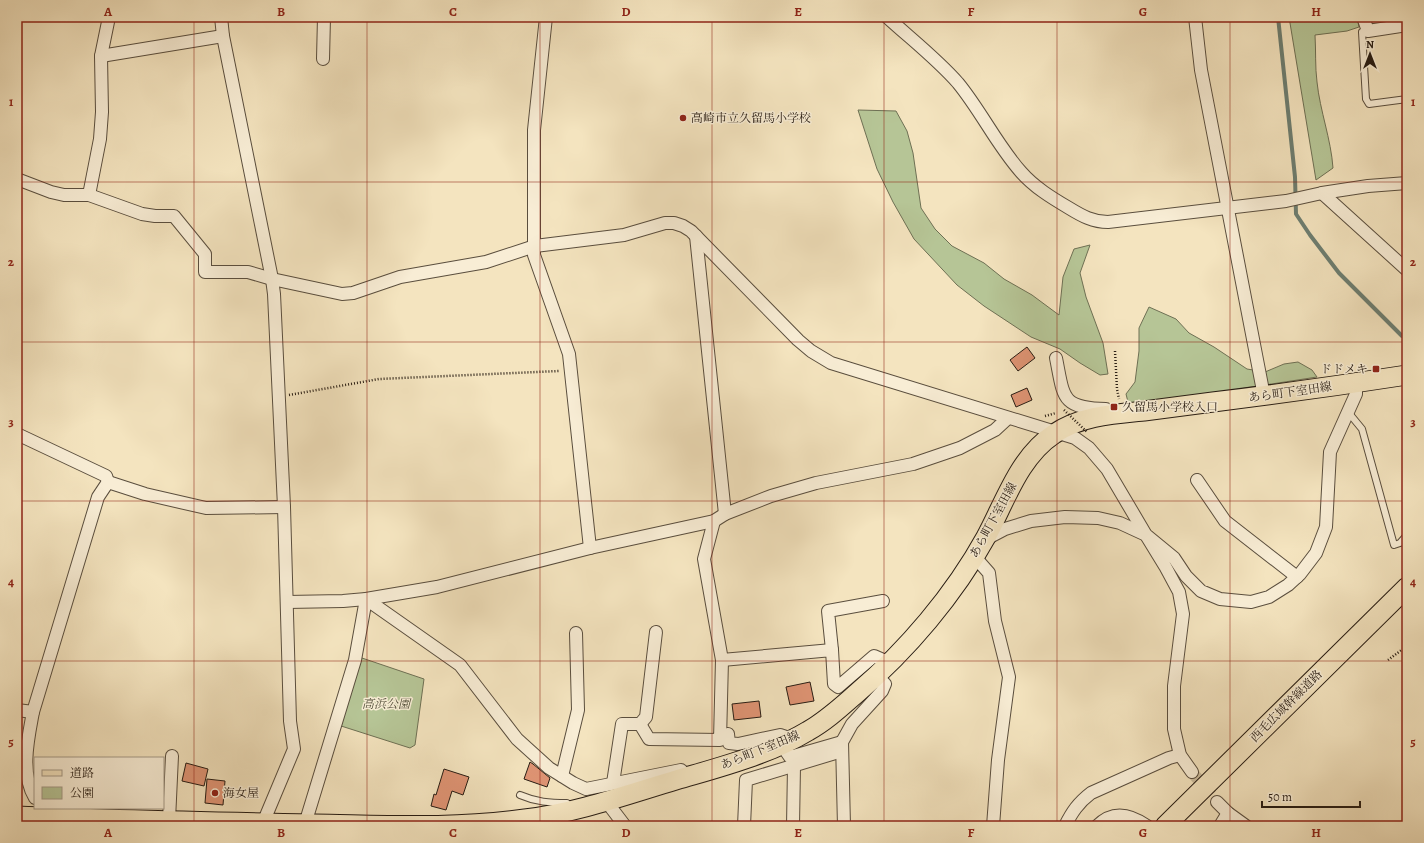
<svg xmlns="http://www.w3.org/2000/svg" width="1424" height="843" font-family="Alegreya,'Noto Serif JP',serif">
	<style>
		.green { fill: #b6c596; stroke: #6e7054 }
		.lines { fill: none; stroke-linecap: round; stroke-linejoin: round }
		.stream { stroke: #6d7e71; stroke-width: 4 }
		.building { fill: #df9474; stroke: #271c13 }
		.minor-tunnel { stroke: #cbbc9d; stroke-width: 12; stroke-dasharray: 12 6; stroke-linecap: butt }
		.service-casing { stroke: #5a4e3e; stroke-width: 8 }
		.minor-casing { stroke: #5a4e3e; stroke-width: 14 }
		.primary-casing { stroke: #271c13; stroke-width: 21 }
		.path { stroke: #271c13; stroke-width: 2.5; stroke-dasharray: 1 2; stroke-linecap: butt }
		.service { stroke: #f8edd5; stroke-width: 6 }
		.minor { stroke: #f8edd5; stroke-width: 12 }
		.primary { stroke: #f4e4bf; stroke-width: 19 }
		.path-bridge { stroke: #271c13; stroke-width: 2.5; stroke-dasharray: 1 2; stroke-linecap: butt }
		.grid { fill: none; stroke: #8f2418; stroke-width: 1; stroke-opacity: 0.55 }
		.poi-dot { fill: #8f2418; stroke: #f8edd5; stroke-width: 1.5 }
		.labels { text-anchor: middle; stroke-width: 3; stroke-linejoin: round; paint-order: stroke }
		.poi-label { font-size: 12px; fill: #271c13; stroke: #f8edd5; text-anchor: start }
		.street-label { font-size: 12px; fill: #271c13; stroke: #f8edd5 }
		.park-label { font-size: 12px; font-style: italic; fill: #524f3a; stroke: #f8edd5 }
		.neatline { fill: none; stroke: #8f2418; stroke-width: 1.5 }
		.grid-label { font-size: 13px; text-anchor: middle; font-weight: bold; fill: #8f2418 }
	</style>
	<rect width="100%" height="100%" fill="#f4e4bf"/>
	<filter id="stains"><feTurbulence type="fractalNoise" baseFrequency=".005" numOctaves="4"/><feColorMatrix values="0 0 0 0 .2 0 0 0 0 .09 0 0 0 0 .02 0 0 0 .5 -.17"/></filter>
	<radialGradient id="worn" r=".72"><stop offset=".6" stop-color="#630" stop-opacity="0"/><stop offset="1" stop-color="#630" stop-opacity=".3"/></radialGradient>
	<g class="green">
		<path d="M1289 17H1357L1359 27 1347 31 1315 35C1316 51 1315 67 1317 82 1320 111 1331 139 1333 168L1316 180Z"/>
		<path d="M858 110 896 111 907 131 913 153 921 208 935 229 952 246 984 263 1004 279 1032 295 1059 315 1063 277 1074 249 1090 245 1080 273 1086 297 1103 343 1108 374 1100 375 1080 363 1060 349 1031 337 984 306 957 285 914 239 893 202 877 169Z"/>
		<path d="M1149 307 1176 319 1189 333 1214 347 1247 369 1265 372 1284 364 1298 362 1312 370 1317 377 1129 406 1126 394 1135 382 1139 351V328Z"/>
		<path d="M359 657 424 679 415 745 410 748 338 725Z"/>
	</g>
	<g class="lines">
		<path class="stream" d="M1278 17 1295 177 1296 214 1310 235 1339 273 1402 336 1407 337"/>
	</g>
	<g class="building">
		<path d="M1027 347 1035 358 1018 371 1010 360Z"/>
		<path d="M1027 388 1032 400 1016 407 1011 395Z"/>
		<path d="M810 682 814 701 790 705 786 687Z"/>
		<path d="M759 701 761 717 734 720 732 704Z"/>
		<path d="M530 762 533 764 550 778 547 787 524 779Z"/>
		<path d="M186 763 208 769 204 786 182 781Z"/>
		<path d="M444 769 469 777 463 795 452 791 446 810 431 806 434 794 436 795Z"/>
		<path d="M207 779 225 781 223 805 205 803Z"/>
	</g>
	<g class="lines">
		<path class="minor-tunnel" d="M1192 772 1217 802"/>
		<defs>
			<g id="service">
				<path d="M1368 31 1362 32 1366 99 1369 104 1407 99"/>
				<path d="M1348 412 1362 429 1394 545 1400 543 1407 535"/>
				<path d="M520 795C536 802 550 803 567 803L569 806"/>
			</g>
			<g id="minor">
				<path d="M221 17 223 36 272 279 274 294 284 507 290 721 294 749 263 823"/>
				<path d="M546 17 534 130V255L569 354 590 548"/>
				<path d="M887 17C911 39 937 59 958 83 981 111 997 145 1021 172 1034 187 1052 198 1069 208 1082 216 1093 222 1108 222L1286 201 1322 193 1368 186 1407 183"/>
				<path d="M1195 17 1201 70 1264 396"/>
				<path d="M1363 17 1368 31 1407 25"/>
				<path d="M101 56 223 36"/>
				<path d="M323 59 324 17"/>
				<path d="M17 179 51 192 64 195H89L142 214 155 216H174L205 254V272H248L272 279 342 294 353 293 400 277 486 262 535 246 624 235 665 223H674L683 226 691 231 798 340 811 351 831 363 1075 438 1089 448 1107 469 1146 535 1174 558 1186 576 1201 591 1220 599 1251 602 1269 597 1288 585 1300 574 1316 553 1326 527 1330 452 1356 394V383"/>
				<path d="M1322 193 1407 270"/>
				<path d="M89 195 100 139 102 112 101 56 109 17"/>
				<path d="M696 236 725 514"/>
				<path d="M1056 358C1064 398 1061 408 1106 409L1108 411"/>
				<path d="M17 434 106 476 108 482"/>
				<path d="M1197 480 1225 521 1297 577"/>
				<path d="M986 539 1005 529 1031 521 1065 517 1098 518 1120 523 1146 535 1165 566 1179 592 1183 614 1174 686V729L1180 755 1192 772"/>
				<path d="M974 556 989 573 995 621 1009 677 998 760 993 826"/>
				<path d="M287 602 343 601 366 599 437 587 590 548 714 521 725 514 771 496 816 483 913 464 960 448 995 430 1008 418"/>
				<path d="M832 650 828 611 883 601"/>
				<path d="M722 660 832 650 834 684 838 687 874 656 890 663"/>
				<path d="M17 710 33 712"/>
				<path d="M640 724 646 717 656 632"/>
				<path d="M728 734 729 743 738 744 780 735 792 739"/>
				<path d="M781 744 790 757 842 742"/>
				<path d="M562 776 578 710 576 633"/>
				<path d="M613 783 622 724H640L649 739 720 740 722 660 704 559 714 521"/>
				<path d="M35 798C20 773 28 739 33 712L98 497 108 482 145 494 206 508 284 507"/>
				<path d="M606 801 625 826"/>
				<path d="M1217 802 1228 813 1246 826"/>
				<path d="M169 820 172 756"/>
				<path d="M305 824 355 660 366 599 460 665 517 739 549 768 573 783 586 789 681 770 684 773"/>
				<path d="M744 826 746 780 842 751"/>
				<path d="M793 826 794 766"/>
				<path d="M844 826 842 742 852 724 882 691 885 684 877 676"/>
				<path d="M1065 826C1072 812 1078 803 1091 793L1169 758 1180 755"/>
				<path d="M1097 826C1113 810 1130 814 1147 826"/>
				<path d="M1220 826 1228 813"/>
			</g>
			<g id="primary">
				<path d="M17 816C116 820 215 822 314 824 384 825 455 829 525 819 576 813 626 795 676 780 720 767 768 755 808 731 826 721 841 707 857 693 907 650 954 595 986 537 1005 502 1019 457 1054 434 1080 416 1113 414 1144 411 1167 408 1190 405 1213 402 1278 394 1343 385 1407 375"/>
				<path d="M1165 826 1407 587"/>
			</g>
		</defs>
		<use href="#service" class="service-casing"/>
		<use href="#minor" class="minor-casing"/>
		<use href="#primary" class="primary-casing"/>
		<g class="path">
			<path d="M1115 351 1117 389 1119 399"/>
			<path d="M289 395 379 379 559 371"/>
			<path d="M1045 416 1056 413"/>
			<path d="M1388 660 1407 646"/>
		</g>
		<use href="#service" class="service"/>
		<use href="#minor" class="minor"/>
		<use href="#primary" class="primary"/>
		<path class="path-bridge" d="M1064 410 1087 432"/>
	</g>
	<path class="grid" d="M194 17V826M367 17V826M540 17V826M712 17V826M884 17V826M1057 17V826M1230 17V826M17 182H1407M17 342H1407M17 501H1407M17 661H1407"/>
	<g class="poi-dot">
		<circle cx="683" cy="118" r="4"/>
		<rect x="1372" y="365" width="8" height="8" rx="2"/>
		<rect x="1110" y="403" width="8" height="8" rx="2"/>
		<circle cx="215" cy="793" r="4"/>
	</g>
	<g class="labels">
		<g class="poi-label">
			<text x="691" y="122">高崎市立久留馬小学校</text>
			<text x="1368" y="373" text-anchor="end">ドドメキ</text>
			<text x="1122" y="411">久留馬小学校入口</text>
			<text x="223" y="797">海女屋</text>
		</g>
		<g class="street-label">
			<text transform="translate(1290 392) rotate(-8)" y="4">あら町下室田線</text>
			<text transform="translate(993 520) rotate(-61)" y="4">あら町下室田線</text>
			<text transform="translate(1286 706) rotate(-45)" y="4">西毛広域幹線道路</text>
			<text transform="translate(760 750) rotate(-22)" y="4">あら町下室田線</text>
		</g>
		<g class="park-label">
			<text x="386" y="708">高浜公園</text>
		</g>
	</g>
	<rect width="1424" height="843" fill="none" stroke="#f4e4bf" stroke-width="44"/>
	<rect x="34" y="757" width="130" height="52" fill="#f8edd5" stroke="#a49987"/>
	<rect x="42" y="770" width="20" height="6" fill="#f4e4bf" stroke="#a49987"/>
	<text x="70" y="777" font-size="12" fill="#271c13">道路</text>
	<rect x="42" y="787" width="20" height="12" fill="#b6c596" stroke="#a49987"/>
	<text x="70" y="797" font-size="12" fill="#271c13">公園</text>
	<g transform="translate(1370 54)" stroke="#f8edd5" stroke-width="3" paint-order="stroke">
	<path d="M0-3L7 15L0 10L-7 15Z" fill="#271c13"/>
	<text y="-6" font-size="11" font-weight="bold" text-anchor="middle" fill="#271c13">N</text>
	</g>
	<path d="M1262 801v6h98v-6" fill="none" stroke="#271c13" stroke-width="2"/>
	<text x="1268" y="801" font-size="12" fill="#271c13" stroke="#f8edd5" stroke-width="3" paint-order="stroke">50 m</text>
	<rect x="22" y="22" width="1380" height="799" class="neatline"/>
	<g class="grid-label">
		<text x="108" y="16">A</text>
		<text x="281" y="16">B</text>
		<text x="453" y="16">C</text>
		<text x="626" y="16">D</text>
		<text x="798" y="16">E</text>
		<text x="971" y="16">F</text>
		<text x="1143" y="16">G</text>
		<text x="1316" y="16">H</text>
		<text x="11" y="106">1</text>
		<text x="1413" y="106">1</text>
		<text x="11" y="266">2</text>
		<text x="1413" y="266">2</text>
		<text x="11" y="426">3</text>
		<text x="1413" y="426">3</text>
		<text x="11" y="586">4</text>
		<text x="1413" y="586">4</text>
		<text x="11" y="746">5</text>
		<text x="1413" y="746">5</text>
		<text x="108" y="837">A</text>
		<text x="281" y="837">B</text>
		<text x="453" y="837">C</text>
		<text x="626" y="837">D</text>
		<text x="798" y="837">E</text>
		<text x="971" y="837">F</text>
		<text x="1143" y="837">G</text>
		<text x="1316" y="837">H</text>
	</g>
	<rect width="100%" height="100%" filter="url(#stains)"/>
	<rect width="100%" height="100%" fill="url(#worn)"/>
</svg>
